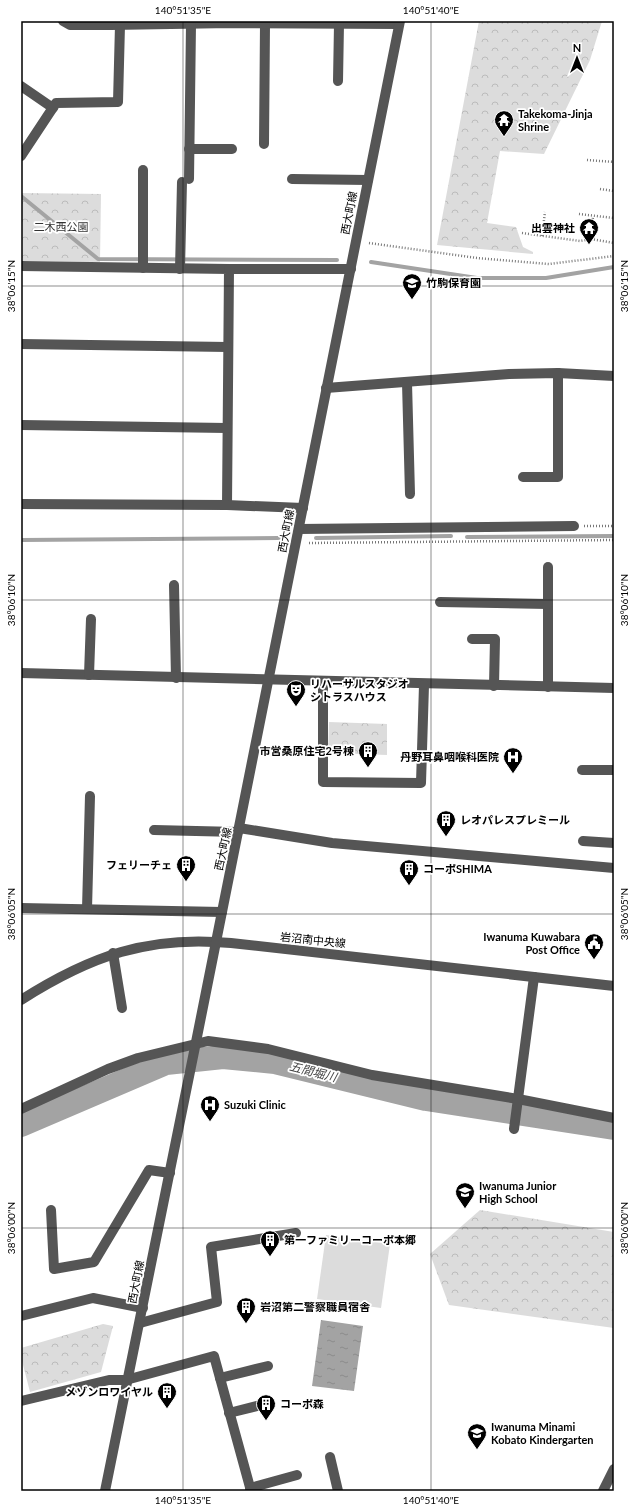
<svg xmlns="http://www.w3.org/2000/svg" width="635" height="1512" font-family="Lato,'Noto Sans JP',sans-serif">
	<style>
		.forest { fill: url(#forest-crowns) }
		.pitch { fill: #dcdcdc }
		.water { fill: url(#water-ripples) }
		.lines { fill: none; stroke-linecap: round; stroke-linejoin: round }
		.stream { stroke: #a3a3a3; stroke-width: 4 }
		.river { stroke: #a3a3a3; stroke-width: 24 }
		.path { stroke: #777; stroke-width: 2.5; stroke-dasharray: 1 2; stroke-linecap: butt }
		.minor { stroke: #555; stroke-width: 10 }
		.ticks { fill: none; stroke: #000; stroke-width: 1; stroke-opacity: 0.45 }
		.labels { text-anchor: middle; stroke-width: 3.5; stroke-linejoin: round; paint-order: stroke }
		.poi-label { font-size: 11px; font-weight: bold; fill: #000; stroke: #fff; text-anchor: start }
		.street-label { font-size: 11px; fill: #000; stroke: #fff }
		.park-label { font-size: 11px; fill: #333; stroke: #fff }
		.water-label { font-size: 12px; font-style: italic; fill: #444; stroke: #fff }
		.neatline { fill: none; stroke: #000; stroke-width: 1.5 }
		.ticks-label { font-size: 10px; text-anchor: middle; fill: #000 }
	</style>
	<defs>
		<pattern id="forest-crowns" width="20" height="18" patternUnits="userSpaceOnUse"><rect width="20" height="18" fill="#dcdcdc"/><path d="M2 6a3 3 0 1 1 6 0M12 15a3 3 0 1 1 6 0" fill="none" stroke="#bbb"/></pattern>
		<pattern id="water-ripples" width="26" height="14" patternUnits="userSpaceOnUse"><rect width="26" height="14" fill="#a3a3a3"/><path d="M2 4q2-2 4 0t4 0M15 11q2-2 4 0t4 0" fill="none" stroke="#8b8b8b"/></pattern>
	</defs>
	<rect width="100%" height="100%" fill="#fff"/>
	<g class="forest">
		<path d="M479 21H602L590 60 544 154 500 151 487 223 516 227 523 247 533 252V254L437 245Z"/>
		<path d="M21 193 101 194 100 262 21 261Z"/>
		<path d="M329 722 387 724V755L328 753Z"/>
		<path d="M480 1210 614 1232V1328L449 1305 430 1254Z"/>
		<path d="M103 1324 113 1326 101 1372 30 1392 21 1357V1348Z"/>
	</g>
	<path class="pitch" d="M326 1235 390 1244 381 1308 317 1299Z"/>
	<path class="water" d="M321 1320 363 1326 354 1391 312 1386Z"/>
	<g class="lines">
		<g class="stream">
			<path d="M21 196 98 259 337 260"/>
			<path d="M371 262 477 278H546L614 267"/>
			<path d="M467 537 614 536"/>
			<path d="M316 538 451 536"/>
			<path d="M21 540 279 538"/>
		</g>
		<path class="river" d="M21 1125 166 1063 223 1057 275 1062 426 1099 614 1128"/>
		<g class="path">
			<path d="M587 160 614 162"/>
			<path d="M600 189 614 191"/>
			<path d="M579 214 614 218"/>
			<path d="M522 233 580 241 591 239 593 216"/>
			<path d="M542 236 545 212"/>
			<path d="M591 239 614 243"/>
			<path d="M369 243 477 258 549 264 614 256"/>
			<path d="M584 526H614"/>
			<path d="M309 543 614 540"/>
		</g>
		<g class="minor">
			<path d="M63 21 70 25H111L231 23 399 24"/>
			<path d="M338 81 339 24"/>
			<path d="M21 86 53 108"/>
			<path d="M264 144 265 24"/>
			<path d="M189 149H232"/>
			<path d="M21 156 56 103 118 102 120 25"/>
			<path d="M189 179 191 24"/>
			<path d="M292 179 368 180"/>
			<path d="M21 266 229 269 227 505"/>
			<path d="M143 268V170"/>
			<path d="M180 269 182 182"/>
			<path d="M229 269H351"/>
			<path d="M21 344 228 347"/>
			<path d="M407 383 410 494"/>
			<path d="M326 388 509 374 558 373 614 376"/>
			<path d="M21 425 227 428"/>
			<path d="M523 477H558V373"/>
			<path d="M21 504 227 505 303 508"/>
			<path d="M299 529 574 526"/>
			<path d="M548 567V687"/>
			<path d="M174 585 176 678"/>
			<path d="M440 602 548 604"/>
			<path d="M472 639H495L494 686"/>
			<path d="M21 673 614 688"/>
			<path d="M89 675 91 619"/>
			<path d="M323 682V782L421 783 424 685"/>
			<path d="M582 770H614"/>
			<path d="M239 828 332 843 614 868"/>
			<path d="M154 830 238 832"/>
			<path d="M583 841 614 843"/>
			<path d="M21 908 222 912"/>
			<path d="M87 909 90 796"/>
			<path d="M113 953 122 1008"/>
			<path d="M21 1000C90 956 149 935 231 943L614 986"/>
			<path d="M21 1109 108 1069 138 1058 208 1041 268 1049 372 1075 518 1099 614 1118"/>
			<path d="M514 1129 534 977"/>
			<path d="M51 1210 54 1269 94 1262 149 1170 170 1173"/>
			<path d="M21 1316 93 1298 143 1308"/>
			<path d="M140 1323 217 1302 211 1247 296 1233"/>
			<path d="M220 1378 268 1366"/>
			<path d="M21 1401 109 1380H126L214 1356 251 1491"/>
			<path d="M229 1413 269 1403"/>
			<path d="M330 1457 338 1491"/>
			<path d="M250 1488 297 1475"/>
			<path d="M105 1491 196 1042 400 21"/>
			<path d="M603 1491 614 1469"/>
		</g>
	</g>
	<path class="ticks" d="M183 21V1491M431 21V1491M21 286H614M21 600H614M21 914H614M21 1228H614"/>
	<defs>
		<symbol id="temple-pin" viewBox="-11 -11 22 30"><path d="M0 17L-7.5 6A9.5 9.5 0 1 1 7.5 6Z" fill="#000" stroke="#fff"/><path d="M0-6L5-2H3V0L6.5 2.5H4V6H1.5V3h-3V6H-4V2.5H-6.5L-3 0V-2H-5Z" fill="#fff"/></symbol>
		<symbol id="school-pin" viewBox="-11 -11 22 30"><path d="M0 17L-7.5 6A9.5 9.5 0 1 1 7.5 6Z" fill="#000" stroke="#fff"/><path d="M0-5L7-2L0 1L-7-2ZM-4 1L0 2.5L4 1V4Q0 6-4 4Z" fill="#fff"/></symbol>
		<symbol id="theatre-pin" viewBox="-11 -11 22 30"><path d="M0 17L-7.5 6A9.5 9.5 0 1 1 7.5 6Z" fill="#000" stroke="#fff"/><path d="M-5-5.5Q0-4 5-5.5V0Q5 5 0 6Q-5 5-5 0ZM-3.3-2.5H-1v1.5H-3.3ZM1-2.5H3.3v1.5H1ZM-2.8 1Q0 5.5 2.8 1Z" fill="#fff"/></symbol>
		<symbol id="building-pin" viewBox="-11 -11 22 30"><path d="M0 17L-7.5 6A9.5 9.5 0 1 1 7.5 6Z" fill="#000" stroke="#fff"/><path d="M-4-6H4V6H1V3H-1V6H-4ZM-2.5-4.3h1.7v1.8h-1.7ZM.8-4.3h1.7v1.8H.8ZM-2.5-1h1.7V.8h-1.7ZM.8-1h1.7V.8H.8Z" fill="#fff"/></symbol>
		<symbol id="hospital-pin" viewBox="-11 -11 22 30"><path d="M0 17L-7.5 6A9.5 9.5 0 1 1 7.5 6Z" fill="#000" stroke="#fff"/><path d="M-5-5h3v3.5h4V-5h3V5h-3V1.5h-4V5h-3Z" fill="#fff"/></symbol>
		<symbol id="civic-pin" viewBox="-11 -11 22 30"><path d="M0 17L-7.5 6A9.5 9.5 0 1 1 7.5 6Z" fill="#000" stroke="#fff"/><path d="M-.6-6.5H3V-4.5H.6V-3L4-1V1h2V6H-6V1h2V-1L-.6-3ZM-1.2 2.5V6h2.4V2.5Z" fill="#fff"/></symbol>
	</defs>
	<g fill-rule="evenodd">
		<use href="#temple-pin" x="493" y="109" width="22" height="30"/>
		<use href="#temple-pin" x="578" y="217" width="22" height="30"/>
		<use href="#school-pin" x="401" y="272" width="22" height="30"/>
		<use href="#theatre-pin" x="285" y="679" width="22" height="30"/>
		<use href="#building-pin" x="357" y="740" width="22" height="30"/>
		<use href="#hospital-pin" x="502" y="746" width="22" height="30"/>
		<use href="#building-pin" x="435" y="809" width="22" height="30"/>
		<use href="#building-pin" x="175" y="854" width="22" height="30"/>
		<use href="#building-pin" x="398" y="858" width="22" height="30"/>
		<use href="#civic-pin" x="583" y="932" width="22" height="30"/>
		<use href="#hospital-pin" x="199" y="1094" width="22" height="30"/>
		<use href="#school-pin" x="454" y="1181" width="22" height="30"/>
		<use href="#building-pin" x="259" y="1229" width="22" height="30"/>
		<use href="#building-pin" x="235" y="1296" width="22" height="30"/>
		<use href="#building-pin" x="156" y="1381" width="22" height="30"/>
		<use href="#building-pin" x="255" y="1393" width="22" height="30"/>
		<use href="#school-pin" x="466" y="1422" width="22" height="30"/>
	</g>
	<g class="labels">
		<g class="poi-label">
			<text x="518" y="118">Takekoma-Jinja<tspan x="518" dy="13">Shrine</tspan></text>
			<text x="575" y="232" text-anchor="end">出雲神社</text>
			<text x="426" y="287">竹駒保育園</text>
			<text x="310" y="688">リハーサルスタジオ<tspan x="310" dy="13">シトラスハウス</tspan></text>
			<text x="354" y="755" text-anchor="end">市営桑原住宅2号棟</text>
			<text x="499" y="761" text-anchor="end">丹野耳鼻咽喉科医院</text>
			<text x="460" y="824">レオパレスプレミール</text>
			<text x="172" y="869" text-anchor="end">フェリーチェ</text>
			<text x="423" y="873">コーポSHIMA</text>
			<text x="580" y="941" text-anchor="end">Iwanuma Kuwabara<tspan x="580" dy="13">Post Office</tspan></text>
			<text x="224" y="1109">Suzuki Clinic</text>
			<text x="479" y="1190">Iwanuma Junior<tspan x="479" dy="13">High School</tspan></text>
			<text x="284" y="1244">第一ファミリーコーポ本郷</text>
			<text x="260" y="1311">岩沼第二警察職員宿舎</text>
			<text x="153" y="1396" text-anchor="end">メゾンロワイヤル</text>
			<text x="280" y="1408">コーポ森</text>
			<text x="491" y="1431">Iwanuma Minami<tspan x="491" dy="13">Kobato Kindergarten</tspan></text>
		</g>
		<g class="street-label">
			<text transform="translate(349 213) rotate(-79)" y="4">西大町線</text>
			<text transform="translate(286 531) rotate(-79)" y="4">西大町線</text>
			<text transform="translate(223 849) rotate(-78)" y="4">西大町線</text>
			<text transform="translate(313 940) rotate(6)" y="4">岩沼南中央線</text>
			<text transform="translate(136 1282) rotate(-79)" y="4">西大町線</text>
		</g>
		<g class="park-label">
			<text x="61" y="231">二木西公園</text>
		</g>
		<g class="water-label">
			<text transform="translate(313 1072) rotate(14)" y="4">五間堀川</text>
		</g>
	</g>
	<rect width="635" height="1512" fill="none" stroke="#ffffff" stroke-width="44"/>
	<g transform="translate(577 58)" stroke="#ffffff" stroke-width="3" paint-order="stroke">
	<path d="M0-3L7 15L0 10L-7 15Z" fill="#000000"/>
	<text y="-6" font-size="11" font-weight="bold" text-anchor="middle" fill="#000000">N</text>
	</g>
	<rect x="22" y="22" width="591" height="1468" class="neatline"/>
	<g class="ticks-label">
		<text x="183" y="14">140°51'35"E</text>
		<text x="431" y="14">140°51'40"E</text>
		<text transform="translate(11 286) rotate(-90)" y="4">38°06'15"N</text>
		<text transform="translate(624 286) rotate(-90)" y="4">38°06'15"N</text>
		<text transform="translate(11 600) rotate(-90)" y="4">38°06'10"N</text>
		<text transform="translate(624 600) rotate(-90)" y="4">38°06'10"N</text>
		<text transform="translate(11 914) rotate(-90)" y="4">38°06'05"N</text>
		<text transform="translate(624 914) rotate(-90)" y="4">38°06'05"N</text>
		<text transform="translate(11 1228) rotate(-90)" y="4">38°06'00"N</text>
		<text transform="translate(624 1228) rotate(-90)" y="4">38°06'00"N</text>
		<text x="183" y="1504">140°51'35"E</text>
		<text x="431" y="1504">140°51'40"E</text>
	</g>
</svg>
